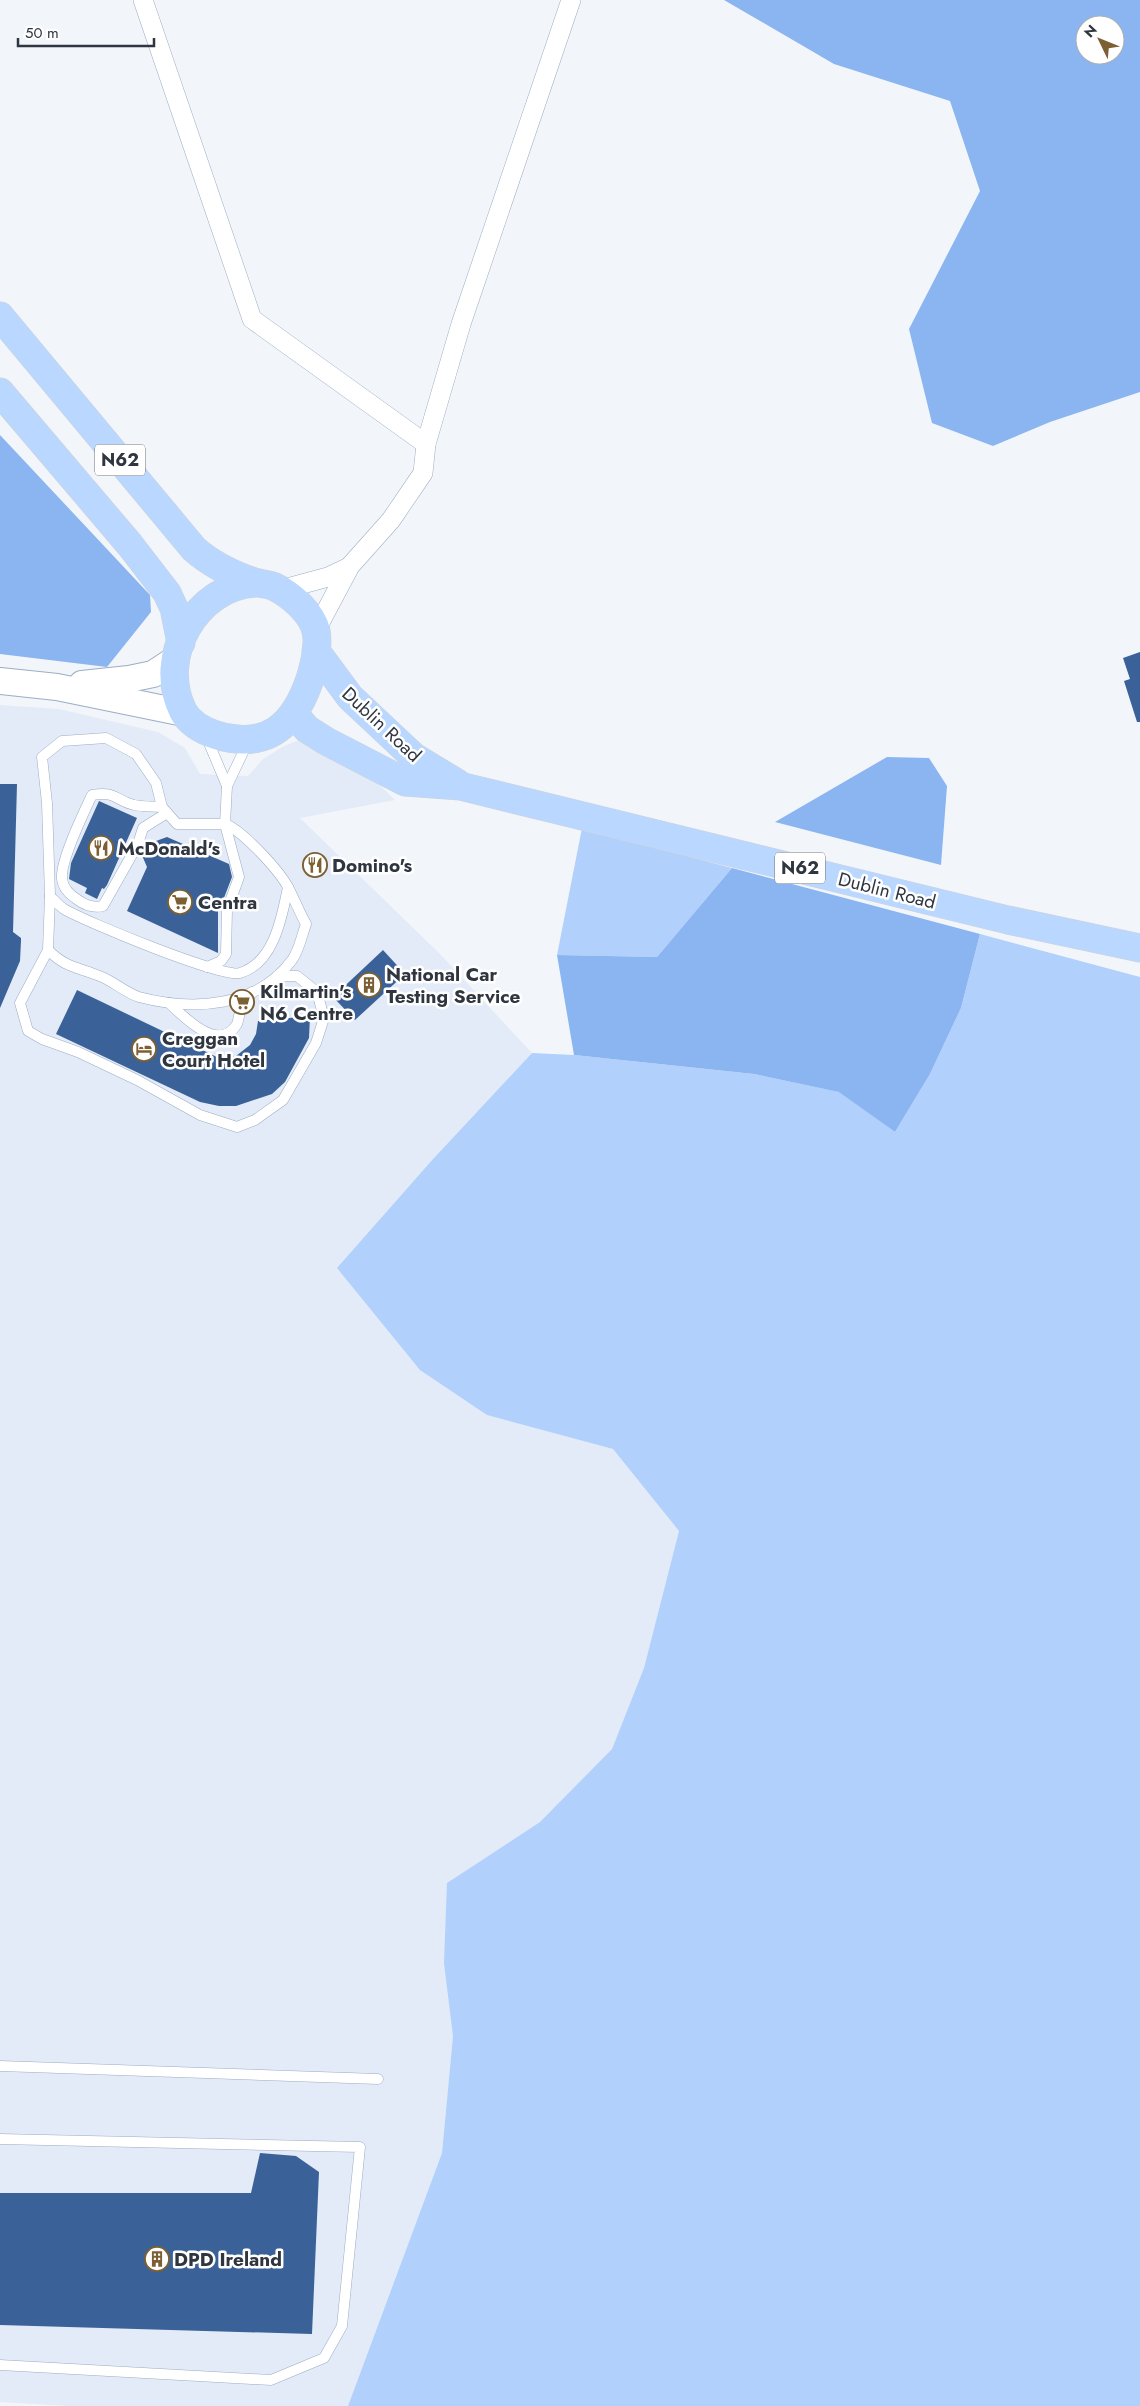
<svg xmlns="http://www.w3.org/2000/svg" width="1140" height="2406" font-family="Jost,sans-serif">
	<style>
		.built { fill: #e2ebf7 }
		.green { fill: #b1d0fc }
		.forest { fill: #8ab5f0; fill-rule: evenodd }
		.building { fill: #3b6298 }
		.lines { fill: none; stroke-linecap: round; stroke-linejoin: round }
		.lane-casing { stroke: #9cadc4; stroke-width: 11 }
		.street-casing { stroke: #9cadc4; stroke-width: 20 }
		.secondary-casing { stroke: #9cadc4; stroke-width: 28 }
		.primary-casing { stroke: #d1d3d5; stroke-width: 29 }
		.lane { stroke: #fff; stroke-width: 10 }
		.street { stroke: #fff; stroke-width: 19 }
		.secondary { stroke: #fff; stroke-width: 26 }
		.primary { stroke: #bad7ff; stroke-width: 28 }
		.labels { text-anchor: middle; stroke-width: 5; stroke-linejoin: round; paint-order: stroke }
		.shield { fill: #fff; stroke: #6e7279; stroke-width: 1 }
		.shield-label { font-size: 18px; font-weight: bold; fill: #303640 }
		.street-label { font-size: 19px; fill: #303640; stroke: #fff }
		.poi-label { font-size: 19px; font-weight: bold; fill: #303640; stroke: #fff; text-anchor: start }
	</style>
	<rect width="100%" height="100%" fill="#f2f6fb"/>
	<path class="built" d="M0 705 59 709 158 732 185 748 200 774 248 776 263 759 282 747 306 737 367 773 395 800 300 818 440 954 532 1053 434 1158 487 1415 613 1449 679 1531 644 1668 612 1749 540 1822 447 1883 453 2036 442 2153 348 2406H67L0 2402Z"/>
	<g class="green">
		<path d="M582 828 732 868 657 957 557 955Z"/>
		<path d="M980 934 1140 977V2406H348L442 2153 453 2036 444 1963 447 1883 540 1822 612 1749 644 1668 679 1531 613 1449 487 1415 420 1370 337 1268 434 1158 532 1053 574 1055 754 1074 840 1092 895 1132 930 1074 961 1008Z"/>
	</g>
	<g class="forest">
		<path d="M724 0H1140V392L1050 422 993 446 932 423 909 329 980 191 950 101 834 64ZM1085 25H1115V55H1085Z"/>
		<path d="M0 435 150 595 151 612 107 667 0 654Z"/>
		<path d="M887 757 929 758 947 786 941 865 775 822Z"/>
		<path d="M732 868 980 934 961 1008 930 1074 895 1132 839 1092 754 1074 574 1055 557 955 657 957Z"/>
	</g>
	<g class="building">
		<path d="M1140 652V722H1137L1124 681 1130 679 1123 658Z"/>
		<path d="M0 784H17L13 932 21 938V941L20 961 0 1008Z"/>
		<path d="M99 801 137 818 107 885 104 889 102 888 97 899 85 893 87 888 69 879 71 863Z"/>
		<path d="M167 837 229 864 232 877 222 903 218 904V953L127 911 147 867 141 853 145 845Z"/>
		<path d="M383 950 405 974 355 1020 333 997Z"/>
		<path d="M77 990 221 1059 236 1056 250 1045 256 1034 258 1021 310 1016 309 1038 285 1082 272 1094 236 1106H219L200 1102 56 1034Z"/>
		<path d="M260 2153 296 2156 319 2172 312 2334 0 2325V2193H251Z"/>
	</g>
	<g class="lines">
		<defs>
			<g id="lane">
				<path d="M206 736 227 786"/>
				<path d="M162 807C153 806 143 807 134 805 114 800 118 791 92 795 84 812 60 861 62 879 63 889 70 895 78 900 86 906 94 908 103 906L138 844 143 828 167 813"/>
				<path d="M50 896C55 901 59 906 64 909 86 922 222 978 240 973 274 963 282 917 288 887"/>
				<path d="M48 950C67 969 79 967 102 977 114 982 126 993 139 997 192 1011 257 1008 292 960 299 951 302 935 306 924 300 913 295 901 289 889 280 871 243 831 225 824L227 786 248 742"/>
				<path d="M207 967 221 961 226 954 227 910 239 877 225 824H177L162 807 156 783 136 754 106 738 62 741 42 757 47 803 50 896 48 950 20 1003 28 1031 42 1039 78 1052 137 1080 200 1115 237 1127 255 1120 283 1100 316 1043 324 1018 317 992 297 976H277"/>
				<path d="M169 1003C184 1017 219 1054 237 1024 239 1019 239 1013 241 1009 244 1003 249 998 252 992"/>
				<path d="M0 2066 378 2079"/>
				<path d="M0 2139 360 2147 342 2326 324 2358 271 2380 0 2365"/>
			</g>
			<g id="street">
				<path d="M143 0 252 319 426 444"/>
				<path d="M280 590 328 577 349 567"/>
				<path d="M316 630 350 566 391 520 423 473 426 444 461 324 571 0"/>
			</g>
			<g id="secondary">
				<path d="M0 681 57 687 184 713"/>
				<path d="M82 684 129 679 153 674 176 659"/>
			</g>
			<g id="primary">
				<path d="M0 316 194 549C212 565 231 574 254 582 261 584 269 584 275 587 291 595 312 613 316 631 319 645 314 666 310 679 294 726 267 750 216 735 204 731 190 724 183 711 156 657 196 586 256 583"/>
				<path d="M0 392 130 545 167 593 174 608 181 643"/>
				<path d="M316 651 350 697 414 757 457 783"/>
				<path d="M294 714 307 729 326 741 405 782 460 786 1008 920 1140 948"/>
			</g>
		</defs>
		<use href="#lane" class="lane-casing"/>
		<use href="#street" class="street-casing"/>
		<use href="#secondary" class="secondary-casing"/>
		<use href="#primary" class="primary-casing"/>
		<use href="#lane" class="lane"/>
		<use href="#street" class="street"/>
		<use href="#secondary" class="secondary"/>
		<use href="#primary" class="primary"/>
	</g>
	<defs>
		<symbol id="restaurant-ring" viewBox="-11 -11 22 22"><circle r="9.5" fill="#fff" stroke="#7c5f32" stroke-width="1.5"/><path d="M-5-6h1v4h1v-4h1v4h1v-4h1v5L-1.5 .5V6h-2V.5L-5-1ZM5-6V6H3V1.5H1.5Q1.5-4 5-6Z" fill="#7c5f32"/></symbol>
		<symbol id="supermarket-ring" viewBox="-11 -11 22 22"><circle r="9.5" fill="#fff" stroke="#7c5f32" stroke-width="1.5"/><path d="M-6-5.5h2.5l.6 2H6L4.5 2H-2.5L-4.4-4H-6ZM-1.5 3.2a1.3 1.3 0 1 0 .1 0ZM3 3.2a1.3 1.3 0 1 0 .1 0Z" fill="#7c5f32"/></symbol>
		<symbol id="building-ring" viewBox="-11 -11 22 22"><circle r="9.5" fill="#fff" stroke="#7c5f32" stroke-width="1.5"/><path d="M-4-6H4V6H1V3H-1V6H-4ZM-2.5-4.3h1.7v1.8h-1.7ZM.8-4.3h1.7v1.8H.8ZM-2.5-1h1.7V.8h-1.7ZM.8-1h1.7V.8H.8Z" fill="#7c5f32"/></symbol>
		<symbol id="hotel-ring" viewBox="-11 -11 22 22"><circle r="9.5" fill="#fff" stroke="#7c5f32" stroke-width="1.5"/><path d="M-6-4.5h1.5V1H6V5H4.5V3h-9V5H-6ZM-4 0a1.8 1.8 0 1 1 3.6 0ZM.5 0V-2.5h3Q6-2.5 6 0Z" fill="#7c5f32"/></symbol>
	</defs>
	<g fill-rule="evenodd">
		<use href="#restaurant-ring" x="87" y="834" width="28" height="28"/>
		<use href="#restaurant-ring" x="301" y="851" width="28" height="28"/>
		<use href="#supermarket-ring" x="166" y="888" width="28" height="28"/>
		<use href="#building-ring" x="355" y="971" width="28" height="28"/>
		<use href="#supermarket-ring" x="228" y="988" width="28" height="28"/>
		<use href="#hotel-ring" x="130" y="1035" width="28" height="28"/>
		<use href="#building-ring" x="143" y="2245" width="28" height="28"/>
	</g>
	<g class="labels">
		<g class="shield">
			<rect x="95" y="444.5" width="50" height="31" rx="4"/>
			<rect x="775" y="852.5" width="50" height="31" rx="4"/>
		</g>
		<g class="shield-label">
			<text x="120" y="466">N62</text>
			<text x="800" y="874">N62</text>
		</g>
		<g class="street-label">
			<text transform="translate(382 724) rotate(43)" y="7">Dublin Road</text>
			<text transform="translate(887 890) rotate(14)" y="7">Dublin Road</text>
		</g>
		<g class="poi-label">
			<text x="118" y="855">McDonald's</text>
			<text x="332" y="872">Domino's</text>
			<text x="198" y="909">Centra</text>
			<text x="386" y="981">National Car<tspan x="386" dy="22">Testing Service</tspan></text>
			<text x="260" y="998">Kilmartin's<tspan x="260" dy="22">N6 Centre</tspan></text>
			<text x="162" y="1045">Creggan<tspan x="162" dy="22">Court Hotel</tspan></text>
			<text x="174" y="2266">DPD Ireland</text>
		</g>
	</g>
	<g transform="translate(1100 40) rotate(313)"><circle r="24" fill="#ffffff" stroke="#acafb3"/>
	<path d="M0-4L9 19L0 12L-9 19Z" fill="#7c5f32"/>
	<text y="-8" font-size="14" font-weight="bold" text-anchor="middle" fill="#303640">N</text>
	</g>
	<path d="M18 38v8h136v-8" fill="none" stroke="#303640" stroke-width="2.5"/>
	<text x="25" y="38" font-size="15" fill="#303640" stroke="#ffffff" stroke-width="4" paint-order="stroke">50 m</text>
</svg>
